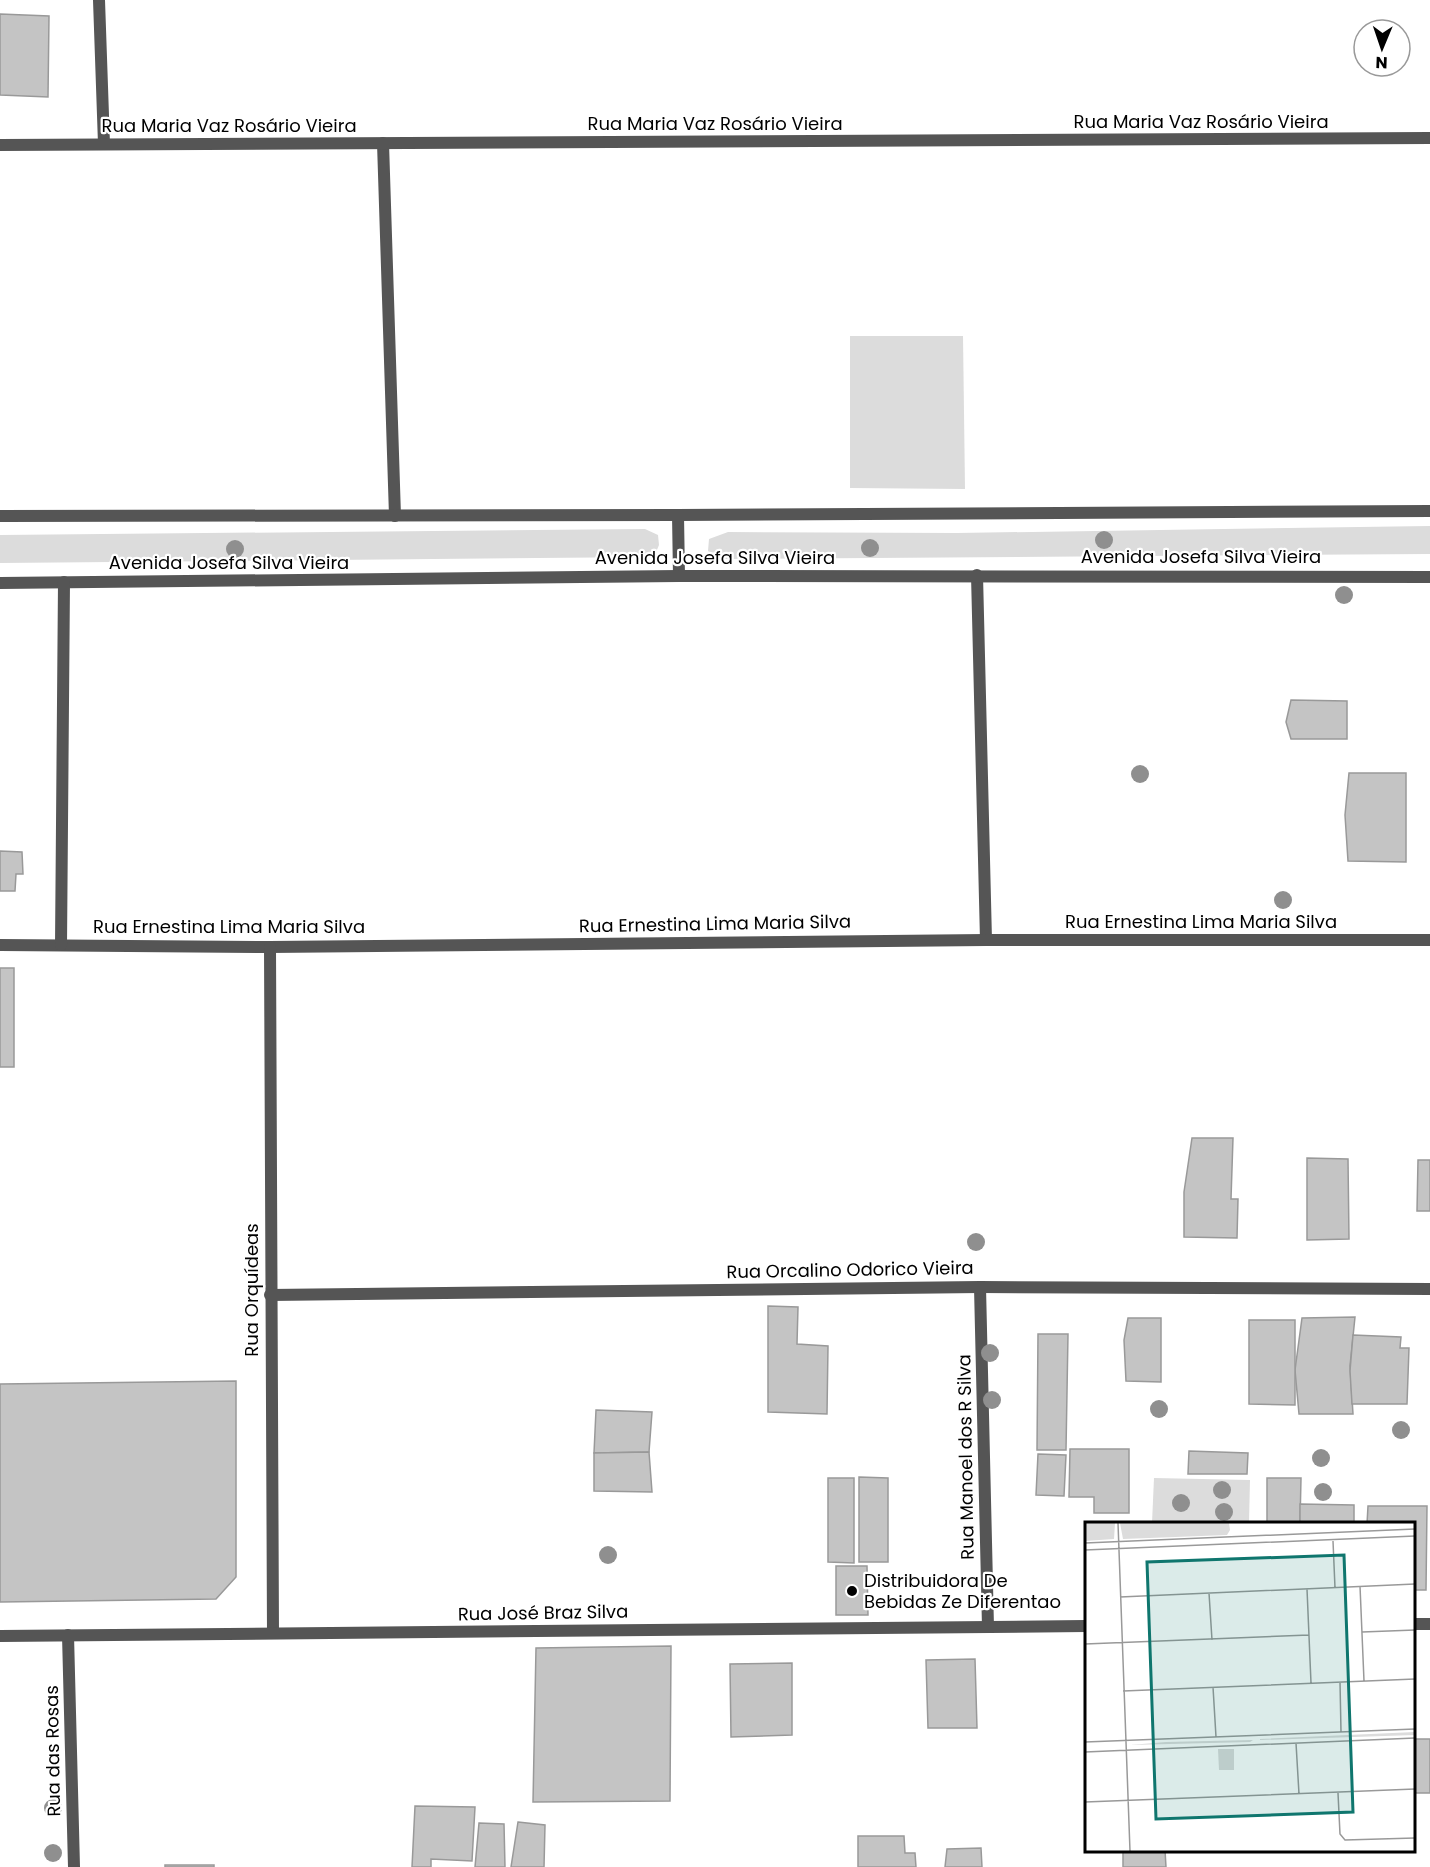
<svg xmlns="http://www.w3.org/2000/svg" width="1430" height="1867" font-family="Poppins,sans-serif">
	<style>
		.green { fill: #dcdcdc }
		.building { fill: #c4c4c4; stroke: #999; stroke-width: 1.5 }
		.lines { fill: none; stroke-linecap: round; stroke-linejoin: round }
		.minor { stroke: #555; stroke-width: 12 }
		.tree { fill: #8f8f8f }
		.poi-dot { fill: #000; stroke: #fff; stroke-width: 2 }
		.labels { text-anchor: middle; stroke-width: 4.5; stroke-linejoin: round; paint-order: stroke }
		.street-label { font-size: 18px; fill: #000; stroke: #fff }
		.poi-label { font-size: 18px; fill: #000; stroke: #fff; text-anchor: start }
		.inset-road { fill: none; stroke: #999; stroke-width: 1.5 }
		.view { fill: #0f766e; fill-opacity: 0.15; stroke: #0f766e; stroke-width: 3 }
		.inset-edge { fill: none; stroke: #000; stroke-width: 3 }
	</style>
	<rect width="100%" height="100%" fill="#fff"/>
	<g class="green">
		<path d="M850 336H963L965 489 850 488Z"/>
		<path d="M1430 526V554L718 559 708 551 709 539 728 532 957 533Z"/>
		<path d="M645 529 658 535 659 545 654 557 0 563V535Z"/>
		<path d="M1154 1478 1250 1480 1249 1522 1152 1523Z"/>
	</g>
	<g class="building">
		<path d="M0 14 49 16 48 97 0 95Z"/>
		<path d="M1291 700 1347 701V739H1291L1286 722Z"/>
		<path d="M1349 773H1406V862L1348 861 1345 815Z"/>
		<path d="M0 851 22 852 23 874H16L15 891H0Z"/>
		<rect x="0" y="968" width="14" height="99"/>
		<path d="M1192 1138H1233L1231 1199H1238L1237 1238 1184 1237V1192Z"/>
		<path d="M1307 1158 1348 1159 1349 1239 1307 1240Z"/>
		<path d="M1418 1160H1430V1211H1417Z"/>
		<path d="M768 1306 798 1307 797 1344 828 1346 827 1414 768 1412Z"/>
		<path d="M1355 1317 1350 1366 1353 1414H1299L1295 1370 1302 1318Z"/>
		<path d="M1128 1318H1161V1382L1126 1381 1124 1340Z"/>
		<path d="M1249 1320H1295V1405L1249 1404Z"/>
		<path d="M1038 1334H1068L1066 1450H1037Z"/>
		<path d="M1353 1335 1401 1337 1400 1348H1409L1407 1404H1352L1350 1371Z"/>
		<path d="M236 1381V1577L216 1599 0 1602V1384Z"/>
		<path d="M596 1410 652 1412 649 1452 594 1453Z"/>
		<path d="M1070 1449H1129V1513H1094V1497H1069Z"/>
		<path d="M1189 1451 1248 1453 1247 1474H1188Z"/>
		<path d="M649 1452 652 1492 594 1491V1453Z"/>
		<path d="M1038 1454 1066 1455 1064 1496 1036 1495Z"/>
		<path d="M859 1477 888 1478V1562H859Z"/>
		<path d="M828 1478H854V1563L828 1562Z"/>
		<path d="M1267 1478H1301L1300 1524H1267Z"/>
		<path d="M1300 1504 1354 1505V1524H1300Z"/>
		<path d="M1368 1506H1427L1426 1590H1414V1524H1367Z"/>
		<path d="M836 1566H867L868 1615H836Z"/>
		<path d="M671 1646 670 1801 533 1802 536 1648Z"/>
		<path d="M975 1659 977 1728H928L926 1660Z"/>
		<path d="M792 1663V1735L731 1737 730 1664Z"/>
		<rect x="1414" y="1739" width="16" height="54"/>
		<path d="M415 1806 475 1807 472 1861 431 1859V1867H412Z"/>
		<path d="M518 1822 545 1825 544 1867H511Z"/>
		<path d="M479 1823 504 1824 505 1867H475Z"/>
		<path d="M858 1836H904L905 1853H915L916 1867H858Z"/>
		<path d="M981 1848 982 1867H945L947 1849Z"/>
		<path d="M1123 1850H1165L1166 1867H1123Z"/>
		<rect x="165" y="1865" width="49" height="2"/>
	</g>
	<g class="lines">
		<g class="minor">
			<path d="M99 0 104 144"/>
			<path d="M383 143 395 516"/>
			<path d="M0 145 1430 138"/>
			<path d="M678 515 679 576"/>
			<path d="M0 516 678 515 1430 511"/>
			<path d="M977 575 986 940"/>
			<path d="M0 583 679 576 1430 577"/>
			<path d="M0 945 270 947 986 940H1430"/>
			<path d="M61 945 64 582"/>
			<path d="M270 947 273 1633"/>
			<path d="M980 1287 988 1627"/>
			<path d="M270 1295 980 1287 1430 1289"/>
			<path d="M1414 1624H1430"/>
			<path d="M68 1635 74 1867"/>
			<path d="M0 1636 1086 1626"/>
		</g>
	</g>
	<g class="tree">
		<circle cx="1104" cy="540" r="9"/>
		<circle cx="870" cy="548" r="9"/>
		<circle cx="235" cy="549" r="9"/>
		<circle cx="1344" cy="595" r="9"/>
		<circle cx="1140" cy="774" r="9"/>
		<circle cx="1283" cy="900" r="9"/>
		<circle cx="976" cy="1242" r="9"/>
		<circle cx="990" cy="1353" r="9"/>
		<circle cx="992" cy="1400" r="9"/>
		<circle cx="1159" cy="1409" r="9"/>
		<circle cx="1401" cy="1430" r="9"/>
		<circle cx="1321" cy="1458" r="9"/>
		<circle cx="1222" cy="1490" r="9"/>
		<circle cx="1323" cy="1492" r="9"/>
		<circle cx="1181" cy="1503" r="9"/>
		<circle cx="1224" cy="1512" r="9"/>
		<circle cx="608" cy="1555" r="9"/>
		<circle cx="53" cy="1808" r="9"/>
		<circle cx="53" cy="1853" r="9"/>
	</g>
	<circle class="poi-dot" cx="852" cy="1591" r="6"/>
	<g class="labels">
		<g class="street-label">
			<text x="1201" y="128">Rua Maria Vaz Rosário Vieira</text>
			<text x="715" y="130">Rua Maria Vaz Rosário Vieira</text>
			<text x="229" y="132">Rua Maria Vaz Rosário Vieira</text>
			<text x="1201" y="563">Avenida Josefa Silva Vieira</text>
			<text x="715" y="564">Avenida Josefa Silva Vieira</text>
			<text x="229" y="569">Avenida Josefa Silva Vieira</text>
			<text x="1201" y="928">Rua Ernestina Lima Maria Silva</text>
			<text transform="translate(715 924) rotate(-1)" y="6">Rua Ernestina Lima Maria Silva</text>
			<text x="229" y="933">Rua Ernestina Lima Maria Silva</text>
			<text transform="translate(850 1270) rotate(-1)" y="6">Rua Orcalino Odorico Vieira</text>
			<text transform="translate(252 1290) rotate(-90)" y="6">Rua Orquídeas</text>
			<text transform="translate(966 1457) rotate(-91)" y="6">Rua Manoel dos R Silva</text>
			<text transform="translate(543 1613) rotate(-1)" y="6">Rua José Braz Silva</text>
			<text transform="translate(53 1751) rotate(-91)" y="6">Rua das Rosas</text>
		</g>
		<g class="poi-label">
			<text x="864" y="1587">Distribuidora De<tspan x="864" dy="21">Bebidas Ze Diferentao</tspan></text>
		</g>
	</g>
	<g transform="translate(1085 1522)">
		<rect width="330" height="330" fill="#fff"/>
		<path d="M0 1H30L29 17 0 19ZM35 1H144L145 8 142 13 38 17ZM330 210V213L175 218V217ZM168 218 165 220 45 223 81 220ZM133 227H149V248H134Z" fill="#dcdcdc"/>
		<path class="inset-road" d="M33 1 45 329M248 19 250 66M0 21 330 7M0 28 330 14M275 64 279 159M222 67 226 161M124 71 127 118M35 75 330 62M277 110 330 108M0 122 224 113M255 160 256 210M128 165 131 215M38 169 330 157M0 220 330 207M211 221 214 272M0 230 330 216M253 271 255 312 260 318 330 316M0 280 330 267"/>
		<path class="view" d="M259 33 268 290 71 297 62 40Z"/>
		<rect width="330" height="330" class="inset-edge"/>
	</g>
	<g transform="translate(1382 48) rotate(182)"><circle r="28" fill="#ffffff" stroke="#999999" stroke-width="1.5"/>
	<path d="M0-4.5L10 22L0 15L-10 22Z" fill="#000000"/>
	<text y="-9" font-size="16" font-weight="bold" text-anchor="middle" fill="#000000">N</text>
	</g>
</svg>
